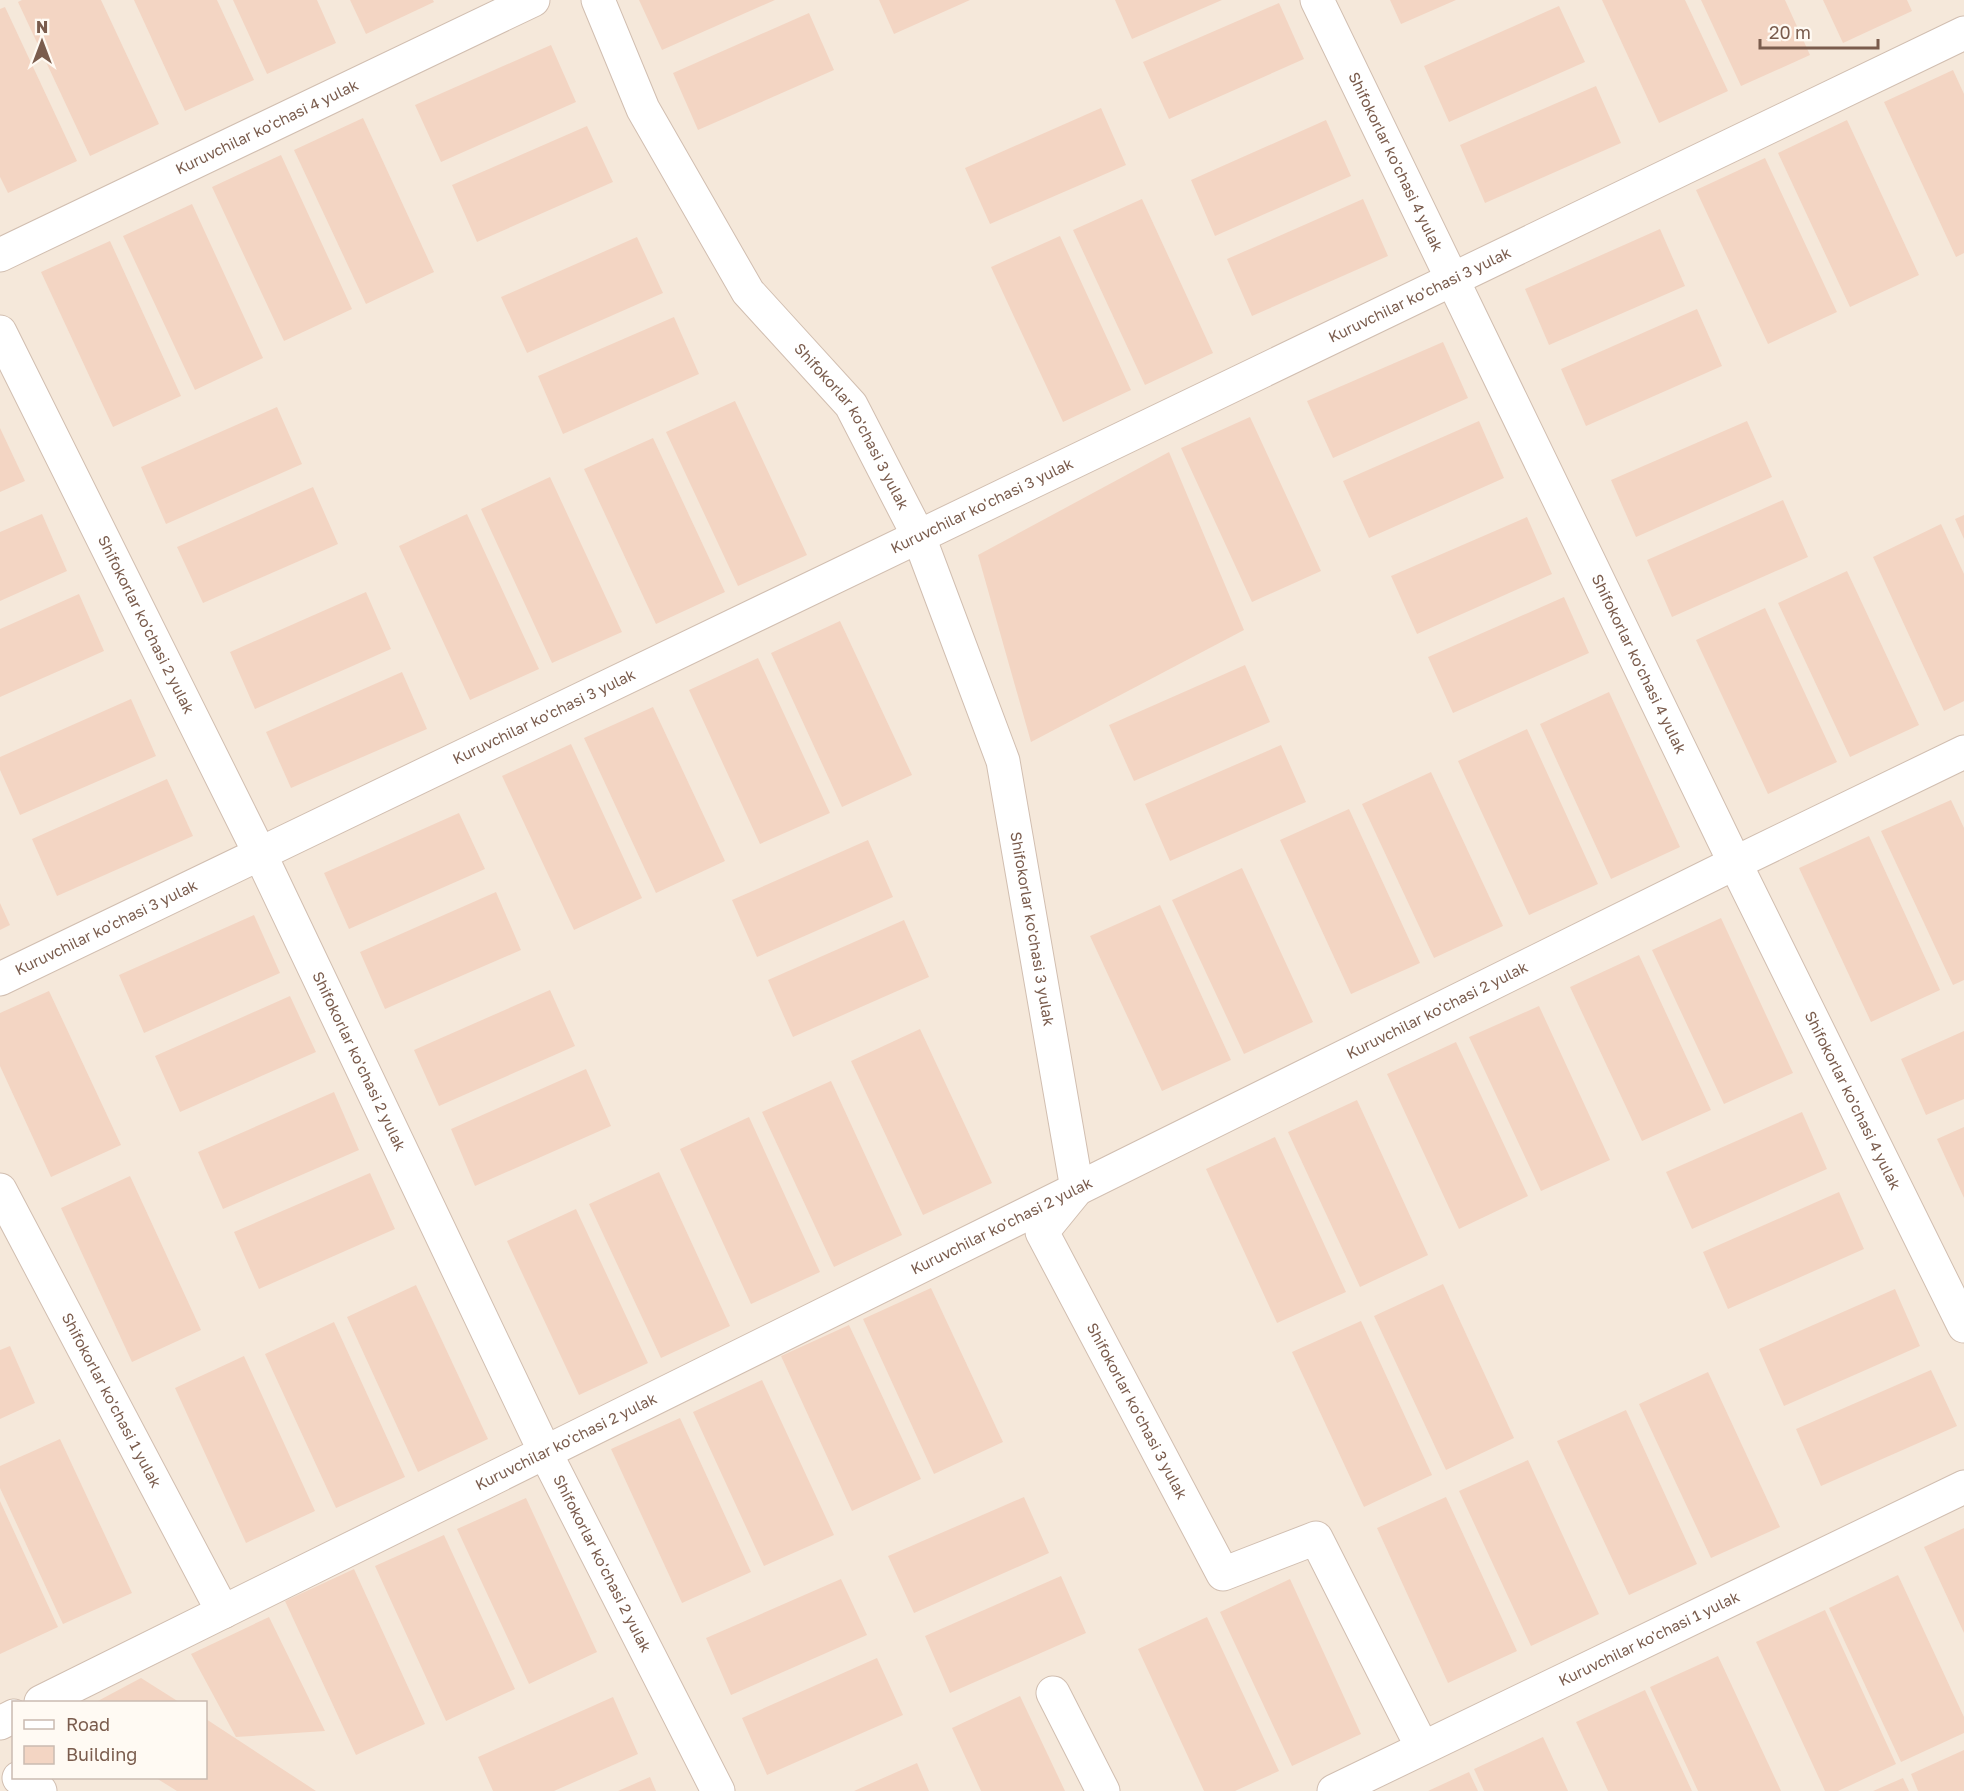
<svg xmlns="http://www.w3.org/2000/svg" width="1964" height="1791" font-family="'Golos Text',sans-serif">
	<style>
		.residential { fill: #f5e8da; fill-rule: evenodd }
		.building { fill: #f3d5c3 }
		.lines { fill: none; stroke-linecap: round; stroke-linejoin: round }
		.minor-casing { stroke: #d1beb0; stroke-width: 35 }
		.minor { stroke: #fff; stroke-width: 33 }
		.labels { text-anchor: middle; stroke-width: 6; stroke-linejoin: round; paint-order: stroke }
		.street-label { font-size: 15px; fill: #7a5c4d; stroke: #fffaf3 }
	</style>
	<rect width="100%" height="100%" fill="#fdf6ec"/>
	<path class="residential" d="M0 0H1964V1791H0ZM14 1702H206V1778H14Z"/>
	<g class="building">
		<path d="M22 0H101L159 124 90 156 18 2Z"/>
		<path d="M134 0H217L254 80 185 111Z"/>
		<path d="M233 0H317L336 43 267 74Z"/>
		<path d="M350 0H433L434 2 366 34Z"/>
		<path d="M639 0H775L662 50Z"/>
		<path d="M879 0H970L894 34Z"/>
		<path d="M1115 0H1222L1132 39Z"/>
		<path d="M1390 0H1456L1401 24Z"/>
		<path d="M1602 0H1685L1728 91 1659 123Z"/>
		<path d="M1701 0H1785L1810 55 1741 86Z"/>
		<path d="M1823 0H1907L1912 11 1843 43Z"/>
		<path d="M1279 3 1304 59 1169 119 1143 62Z"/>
		<path d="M1559 6 1585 62 1449 122 1424 66Z"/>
		<path d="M5 7 77 161 8 193 0 177V9Z"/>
		<path d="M809 13 834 70 698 130 673 73Z"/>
		<path d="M551 45 576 102 441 162 415 105Z"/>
		<path d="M1953 70 1964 94V253L1956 257 1884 102Z"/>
		<path d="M1596 86 1621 143 1485 203 1460 145Z"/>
		<path d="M1101 108 1126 165 990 224 965 168Z"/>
		<path d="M363 118 434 272 366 304 294 150Z"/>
		<path d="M1326 120 1351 176 1215 236 1191 180Z"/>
		<path d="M1847 120 1919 275 1850 307 1778 153Z"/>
		<path d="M587 126 613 182 477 242 452 185Z"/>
		<path d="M281 155 352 309 284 341 212 187Z"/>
		<path d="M1765 158 1837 312 1768 344 1696 190Z"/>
		<path d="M1142 199 1213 353 1145 385 1073 230Z"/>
		<path d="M1363 199 1388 256 1252 316 1227 259Z"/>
		<path d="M192 204 263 358 195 390 123 236Z"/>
		<path d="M1660 229 1685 286 1549 345 1525 289Z"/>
		<path d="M1060 236 1131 390 1063 422 991 267Z"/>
		<path d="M637 237 663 293 527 353 501 297Z"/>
		<path d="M110 241 181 396 113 427 41 272Z"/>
		<path d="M1697 309 1722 366 1586 426 1561 369Z"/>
		<path d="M674 317 699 374 563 434 538 376Z"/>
		<path d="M1443 342 1468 398 1333 458 1307 401Z"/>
		<path d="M735 401 807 555 738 586 666 432Z"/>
		<path d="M277 407 302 464 166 524 141 467Z"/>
		<path d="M1250 417 1321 571 1252 602 1181 448Z"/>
		<path d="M1479 421 1504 478 1369 538 1343 481Z"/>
		<path d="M1747 421 1772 477 1636 537 1611 480Z"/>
		<path d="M0 428 25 481 0 492Z"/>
		<path d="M653 438 725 592 656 624 584 469Z"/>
		<path d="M1169 452 1244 630 1031 742 978 555Z"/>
		<path d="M550 477 622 632 552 663 481 509Z"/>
		<path d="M313 487 338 544 203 603 177 547Z"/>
		<path d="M1783 500 1808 557 1672 617 1647 560Z"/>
		<path d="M42 514 67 571 0 601V532Z"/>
		<path d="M467 514 539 669 470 700 399 546Z"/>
		<path d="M1964 515V539L1955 519Z"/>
		<path d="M1527 517 1552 574 1417 634 1391 576Z"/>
		<path d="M1941 524 1964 574V701L1944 711 1873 557Z"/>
		<path d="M1847 571 1919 725 1850 757 1778 603Z"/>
		<path d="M366 592 391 649 255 709 230 652Z"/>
		<path d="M79 594 104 651 0 697V629Z"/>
		<path d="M1564 597 1589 653 1453 713 1428 657Z"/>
		<path d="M1765 608 1837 762 1768 794 1696 640Z"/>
		<path d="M840 621 912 775 842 807 771 653Z"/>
		<path d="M758 658 830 813 760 844 689 690Z"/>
		<path d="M1245 665 1270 722 1134 781 1109 725Z"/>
		<path d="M402 672 427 729 291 788 266 732Z"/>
		<path d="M1609 692 1680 847 1611 879 1540 724Z"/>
		<path d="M131 699 156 756 20 815 0 770V757Z"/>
		<path d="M653 707 725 861 656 893 584 738Z"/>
		<path d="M1527 729 1598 884 1529 915 1458 761Z"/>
		<path d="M571 744 642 898 574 930 502 776Z"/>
		<path d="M1281 745 1306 802 1170 861 1145 804Z"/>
		<path d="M1431 772 1503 926 1434 958 1362 804Z"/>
		<path d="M167 779 193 836 57 896 32 839Z"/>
		<path d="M1951 800 1964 828V980L1953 985 1881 831Z"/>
		<path d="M1349 809 1420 963 1351 994 1280 840Z"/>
		<path d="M459 813 485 869 349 929 324 873Z"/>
		<path d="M1869 836 1940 990 1871 1022 1799 868Z"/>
		<path d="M868 840 893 897 757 957 732 900Z"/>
		<path d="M1242 868 1313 1022 1244 1054 1172 900Z"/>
		<path d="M496 892 521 950 385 1009 360 952Z"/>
		<path d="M0 903 10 925 0 930Z"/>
		<path d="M1160 905 1231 1060 1162 1091 1090 936Z"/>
		<path d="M254 915 280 973 144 1033 119 975Z"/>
		<path d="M1721 918 1793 1073 1724 1104 1652 950Z"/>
		<path d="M904 920 929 977 793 1037 768 980Z"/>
		<path d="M1639 955 1711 1110 1642 1141 1570 987Z"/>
		<path d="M550 990 575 1046 439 1106 414 1050Z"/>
		<path d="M49 991 121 1145 51 1177 0 1066V1013Z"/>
		<path d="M290 996 316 1052 180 1112 155 1056Z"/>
		<path d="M1539 1006 1610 1160 1541 1191 1469 1037Z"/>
		<path d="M920 1029 992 1183 923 1215 851 1061Z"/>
		<path d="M1964 1031V1099L1926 1115 1901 1059Z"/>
		<path d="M1456 1042 1528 1196 1459 1229 1387 1074Z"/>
		<path d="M586 1069 611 1126 475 1186 451 1129Z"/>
		<path d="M831 1081 902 1235 834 1267 762 1112Z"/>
		<path d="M334 1092 359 1150 223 1209 198 1152Z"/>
		<path d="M1357 1100 1428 1255 1360 1287 1288 1132Z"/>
		<path d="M1802 1112 1827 1169 1692 1229 1666 1172Z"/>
		<path d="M749 1117 820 1272 751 1304 680 1149Z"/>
		<path d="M1964 1127V1198L1937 1139Z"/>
		<path d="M1275 1137 1346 1292 1277 1323 1206 1169Z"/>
		<path d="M659 1172 730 1326 661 1358 589 1204Z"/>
		<path d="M370 1173 395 1229 259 1289 234 1232Z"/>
		<path d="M130 1176 201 1330 132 1362 61 1208Z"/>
		<path d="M1839 1192 1864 1249 1728 1309 1703 1252Z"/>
		<path d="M576 1209 648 1363 579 1395 507 1241Z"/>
		<path d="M1443 1284 1514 1438 1446 1470 1374 1316Z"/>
		<path d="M416 1285 488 1439 418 1472 347 1317Z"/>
		<path d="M931 1288 1003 1442 934 1474 863 1319Z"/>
		<path d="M1895 1289 1920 1346 1784 1406 1759 1349Z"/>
		<path d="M1361 1321 1432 1475 1364 1507 1292 1352Z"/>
		<path d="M334 1322 405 1477 336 1508 265 1354Z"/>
		<path d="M849 1325 921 1479 852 1511 781 1356Z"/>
		<path d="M10 1346 35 1403 0 1419V1350Z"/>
		<path d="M244 1356 315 1511 246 1543 175 1388Z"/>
		<path d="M1931 1370 1957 1426 1821 1486 1796 1429Z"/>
		<path d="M1708 1372 1780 1527 1711 1558 1639 1404Z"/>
		<path d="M762 1380 834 1535 764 1566 693 1412Z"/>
		<path d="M1626 1410 1697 1564 1629 1595 1557 1441Z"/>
		<path d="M680 1418 751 1572 682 1603 611 1449Z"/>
		<path d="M60 1439 132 1593 63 1624 0 1488V1466Z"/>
		<path d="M1528 1460 1599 1614 1531 1646 1459 1491Z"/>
		<path d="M1024 1497 1049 1553 914 1613 888 1556Z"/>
		<path d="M1446 1497 1517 1651 1448 1683 1377 1528Z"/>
		<path d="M526 1498 597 1652 529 1684 457 1529Z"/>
		<path d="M0 1501 58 1627 0 1654Z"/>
		<path d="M1964 1528V1633L1924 1547Z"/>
		<path d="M444 1535 515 1689 446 1721 375 1566Z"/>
		<path d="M354 1569 425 1724 356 1755 285 1601Z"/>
		<path d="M1898 1575 1964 1717V1733L1901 1762 1829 1608Z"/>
		<path d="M1061 1576 1086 1633 950 1693 925 1636Z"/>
		<path d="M841 1579 867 1635 731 1695 706 1638Z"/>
		<path d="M1290 1579 1361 1734 1292 1766 1220 1612Z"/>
		<path d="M1825 1610 1896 1764 1838 1791H1825L1756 1642Z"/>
		<path d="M269 1617 325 1731 236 1737 191 1654Z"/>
		<path d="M1207 1617 1279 1771 1235 1791H1204L1138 1649Z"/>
		<path d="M1718 1656 1781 1791H1698L1650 1687Z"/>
		<path d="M877 1658 903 1715 767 1775 742 1718Z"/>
		<path d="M141 1678 179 1702H96Z"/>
		<path d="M1645 1690 1692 1791H1608L1576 1722Z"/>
		<path d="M1020 1696 1065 1791H981L952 1728Z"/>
		<path d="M613 1697 638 1754 554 1791H493L478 1757Z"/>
		<path d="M206 1719 316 1791H177L156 1778H206Z"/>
		<path d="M1543 1737 1568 1791H1484L1474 1769Z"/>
		<path d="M1964 1750V1791H1918L1911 1774Z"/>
		<path d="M917 1763 929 1791H854Z"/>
		<path d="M1469 1772 1478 1791H1428Z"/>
		<path d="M650 1777 656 1791H618Z"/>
		<path d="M1903 1778 1909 1791H1873Z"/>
	</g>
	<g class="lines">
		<defs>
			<g id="minor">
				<path id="s1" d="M598 0 643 109 748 292 851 405 919 537 1003 761 1077 1189 1042 1232 1223 1574 1316 1538 1422 1747"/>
				<path id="s2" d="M1317 0 1735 863 1964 1326"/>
				<path id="s3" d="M0 255 533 0"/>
				<path id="s4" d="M0 332 260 854 545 1452 718 1791"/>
				<path id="s5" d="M0 979 1964 33"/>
				<path id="s6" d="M0 1190 223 1612"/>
				<path d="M1053 1693 1103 1791"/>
				<path id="s7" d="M41 1702 1735 863 1964 752"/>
				<path d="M0 1723 14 1716"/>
				<path d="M19 1778 40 1791"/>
				<path id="s8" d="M1334 1791 1964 1487"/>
			</g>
		</defs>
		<use href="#minor" class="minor-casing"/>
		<use href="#minor" class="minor"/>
	</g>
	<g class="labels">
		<g class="street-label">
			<text dy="5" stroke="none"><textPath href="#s3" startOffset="296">Kuruvchilar ko'chasi 4 yulak</textPath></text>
			<text dy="5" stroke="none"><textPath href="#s2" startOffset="180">Shifokorlar ko'chasi 4 yulak</textPath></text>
			<text dy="5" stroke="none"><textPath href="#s5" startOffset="1576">Kuruvchilar ko'chasi 3 yulak</textPath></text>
			<text dy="5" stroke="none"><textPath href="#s1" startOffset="500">Shifokorlar ko'chasi 3 yulak</textPath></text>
			<text dy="5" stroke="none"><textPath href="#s5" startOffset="1090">Kuruvchilar ko'chasi 3 yulak</textPath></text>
			<text dy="5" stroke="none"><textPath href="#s4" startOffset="327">Shifokorlar ko'chasi 2 yulak</textPath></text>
			<text dy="5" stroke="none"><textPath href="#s2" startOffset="738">Shifokorlar ko'chasi 4 yulak</textPath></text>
			<text dy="5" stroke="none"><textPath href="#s5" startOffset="604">Kuruvchilar ko'chasi 3 yulak</textPath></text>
			<text dy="5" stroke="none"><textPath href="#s5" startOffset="118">Kuruvchilar ko'chasi 3 yulak</textPath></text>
			<text dy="5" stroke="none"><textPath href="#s1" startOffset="1040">Shifokorlar ko'chasi 3 yulak</textPath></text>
			<text dy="5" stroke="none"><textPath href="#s7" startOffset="1558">Kuruvchilar ko'chasi 2 yulak</textPath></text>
			<text dy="5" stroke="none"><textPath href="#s4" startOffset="813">Shifokorlar ko'chasi 2 yulak</textPath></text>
			<text dy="5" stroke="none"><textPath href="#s2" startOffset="1224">Shifokorlar ko'chasi 4 yulak</textPath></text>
			<text dy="5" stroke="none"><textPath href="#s7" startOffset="1072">Kuruvchilar ko'chasi 2 yulak</textPath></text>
			<text dy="5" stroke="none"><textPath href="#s6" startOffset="238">Shifokorlar ko'chasi 1 yulak</textPath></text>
			<text dy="5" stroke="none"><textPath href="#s1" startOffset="1562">Shifokorlar ko'chasi 3 yulak</textPath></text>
			<text dy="5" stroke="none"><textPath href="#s7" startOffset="586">Kuruvchilar ko'chasi 2 yulak</textPath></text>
			<text dy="5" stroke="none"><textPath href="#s4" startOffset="1371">Shifokorlar ko'chasi 2 yulak</textPath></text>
			<text dy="5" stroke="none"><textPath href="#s8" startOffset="350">Kuruvchilar ko'chasi 1 yulak</textPath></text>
		</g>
	</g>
	<rect x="12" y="1701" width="195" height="78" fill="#fffaf3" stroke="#cabbb1" stroke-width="1.5"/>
	<rect x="24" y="1720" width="30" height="9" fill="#ffffff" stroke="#cabbb1" stroke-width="1.5"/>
	<text x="66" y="1731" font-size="18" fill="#7a5c4d">Road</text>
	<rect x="24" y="1746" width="30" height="18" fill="#f3d5c3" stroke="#cabbb1" stroke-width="1.5"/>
	<text x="66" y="1761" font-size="18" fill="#7a5c4d">Building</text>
	<g transform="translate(42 42)" stroke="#fffaf3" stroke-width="4.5" paint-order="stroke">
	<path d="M0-4.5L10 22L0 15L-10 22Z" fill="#7a5c4d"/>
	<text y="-9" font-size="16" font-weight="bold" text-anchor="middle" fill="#7a5c4d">N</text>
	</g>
	<path d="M1760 39v9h118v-9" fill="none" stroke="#7a5c4d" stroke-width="3"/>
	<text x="1769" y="39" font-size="18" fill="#7a5c4d" stroke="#fffaf3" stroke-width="4.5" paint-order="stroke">20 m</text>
</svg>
